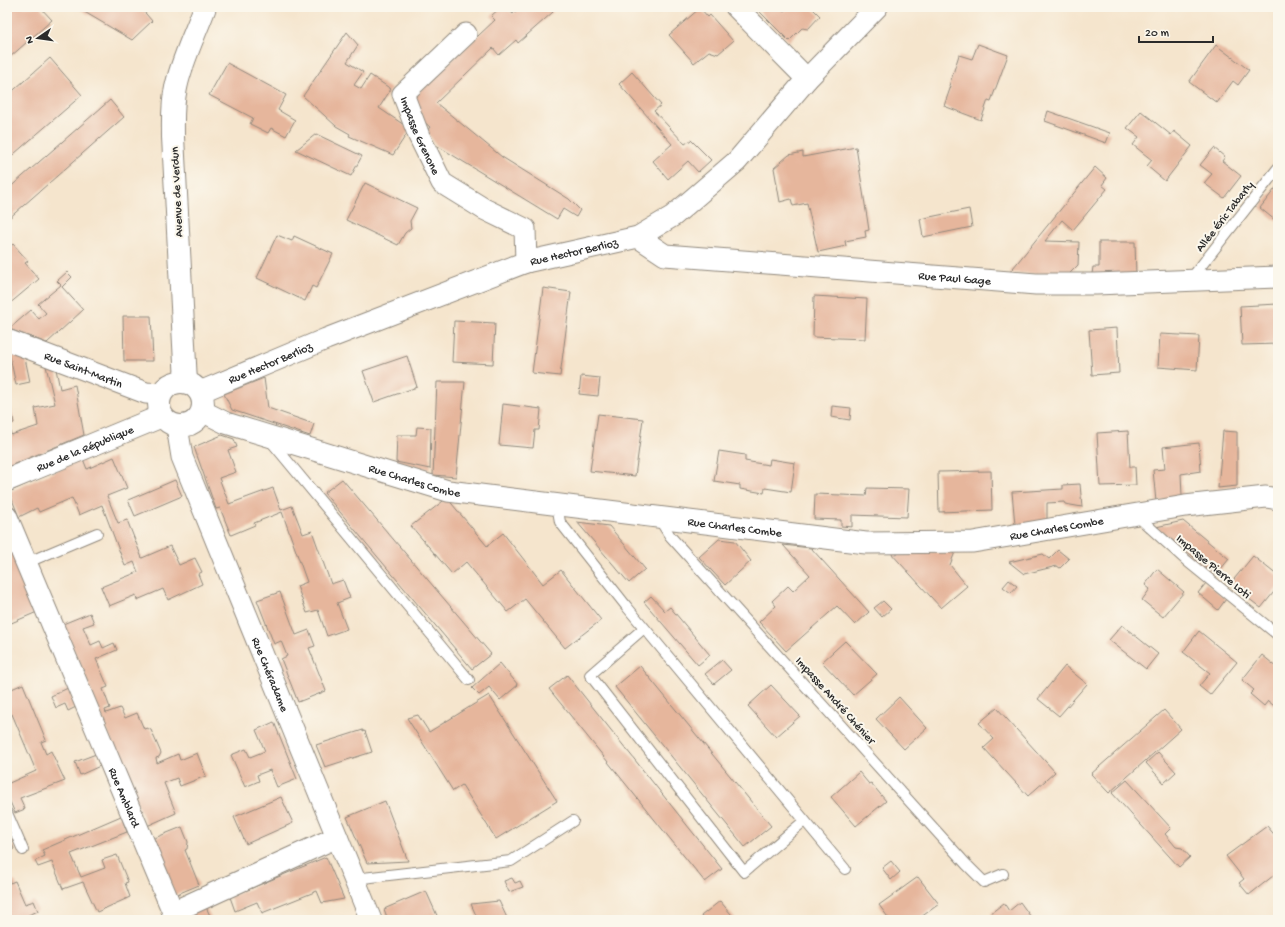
<svg xmlns="http://www.w3.org/2000/svg" width="1285" height="927" font-family="'Gochi Hand',sans-serif">
	<style>
		.building { fill: #e6b69c }
		.lines { fill: none; stroke-linecap: round; stroke-linejoin: round }
		.lane-casing { stroke: #90887c; stroke-width: 12 }
		.street-casing { stroke: #90887c; stroke-width: 23 }
		.secondary-casing { stroke: #90887c; stroke-width: 24 }
		.lane { stroke: #fff; stroke-width: 10 }
		.street { stroke: #fff; stroke-width: 21 }
		.secondary { stroke: #fff; stroke-width: 22 }
		.labels { text-anchor: middle; stroke-width: 4; stroke-linejoin: round; paint-order: stroke }
		.street-label { font-size: 12px; fill: #2b2b2b; stroke: #fbf7ec }
	</style>
	<rect width="100%" height="100%" fill="#fbf7ec"/>
	<filter id="ink" filterUnits="userSpaceOnUse"><feTurbulence type="fractalNoise" baseFrequency=".025" numOctaves="2"/><feDisplacementMap in="SourceGraphic" scale="8" xChannelSelector="R" yChannelSelector="G"/><feConvolveMatrix kernelMatrix="1 2 1 2 8 2 1 2 1" color-interpolation-filters="sRGB"/></filter>
	<filter id="wash" filterUnits="userSpaceOnUse"><feTurbulence type="fractalNoise" baseFrequency=".012" numOctaves="4" result="noise"/><feDisplacementMap in="SourceGraphic" scale="16" xChannelSelector="R" yChannelSelector="G"/><feGaussianBlur stdDeviation="0.9" result="paint"/><feColorMatrix in="noise" values="0 0 0 0 0 0 0 0 0 0 0 0 0 0 0 0 0 1.4 0 .05"/><feComposite in="paint" operator="in"/></filter>
	<g filter="url(#wash)">
		<rect width="100%" height="100%" fill="#f5e5cd"/>
		<g id="blocks">
			<g class="building">
				<path d="M7 7H40L52 20 10 57 7 53Z"/>
				<path d="M76 7H140L152 21 132 40Z"/>
				<path d="M501 7H505L513 14 520 7H549L553 12 518 43 516 40 499 55 493 48 436 103 502 157 569 199 580 210 576 217 563 209 557 219 436 145 427 131 430 127 421 119 423 116 414 105 412 98 495 20 491 16Z"/>
				<path d="M755 7H780L784 11 788 7H811L820 16 808 29 802 28 789 41Z"/>
				<path d="M700 8 708 17 710 15 733 41 718 54 709 51 694 63 669 35Z"/>
				<path d="M347 32 358 45 347 62 363 72 354 85 361 89 370 75 391 89 379 108 410 129 393 155 349 136 350 134 336 126 303 96Z"/>
				<path d="M978 44 1008 55 991 101 988 100 981 120 944 106 951 86H949L959 55 972 59Z"/>
				<path d="M1216 45 1249 70 1238 85 1233 81 1217 103 1189 82Z"/>
				<path d="M50 58 82 95 7 160V96Z"/>
				<path d="M227 63 286 95 278 110 295 120 286 136 271 128 268 133 250 124 253 118 209 95Z"/>
				<path d="M632 72 661 105 654 111 685 144 691 140 711 160 698 172 688 161 668 179 653 161 672 144 619 84Z"/>
				<path d="M110 100 124 117 7 220V190Z"/>
				<path d="M1048 111 1110 133 1106 143 1045 121Z"/>
				<path d="M1141 111 1171 135 1174 131 1192 146 1165 181 1147 166 1152 160 1133 145 1139 137 1127 128Z"/>
				<path d="M316 134 362 156 351 176 296 150Z"/>
				<path d="M856 147 869 230 865 231 866 237 845 241 846 246 818 252 807 203 793 206 791 199 780 202 774 168 789 155 803 152V157Z"/>
				<path d="M1214 148 1225 157 1222 161 1241 176 1224 198 1204 183 1212 174 1200 165Z"/>
				<path d="M1095 167 1107 178 1102 185 1107 189 1073 230 1062 220 1045 241 1079 242 1078 265 1069 274 1009 273Z"/>
				<path d="M365 183 417 208 410 221 411 228 405 233 398 245 346 220Z"/>
				<path d="M1278 185V219L1276 221 1260 208Z"/>
				<path d="M969 209 972 227 923 237 920 219Z"/>
				<path d="M277 235 292 241 294 236 333 254 316 288 312 286 305 301 257 278Z"/>
				<path d="M1099 242H1135L1136 275 1092 274 1093 267H1099Z"/>
				<path d="M13 244 28 261 25 263 39 279 8 305 7 304V249Z"/>
				<path d="M67 272 72 277 62 287 83 310 47 343 9 329 31 310 39 319 46 313 38 304 61 285 57 281Z"/>
				<path d="M543 288 571 292 560 376 532 373Z"/>
				<path d="M814 296 867 299 865 339 813 337Z"/>
				<path d="M1278 304V344L1242 345 1240 306Z"/>
				<path d="M123 316H151L153 361H124Z"/>
				<path d="M454 321 495 323 493 364 452 362Z"/>
				<path d="M1117 328 1119 373 1092 375 1089 330Z"/>
				<path d="M1160 334 1199 336 1197 370 1158 367Z"/>
				<path d="M9 352 25 358 30 382 16 385Z"/>
				<path d="M407 356 417 387 374 402 363 371Z"/>
				<path d="M46 366 56 369 60 389 75 385 84 435 7 467V398L9 397 14 423 9 424 11 435 38 426 35 408 55 404Z"/>
				<path d="M581 376 600 378 598 396 579 394Z"/>
				<path d="M264 378 268 408 314 424 310 436 232 410 224 394Z"/>
				<path d="M437 382H465L456 477 433 475Z"/>
				<path d="M503 404 541 409 539 430H535L533 448 499 445Z"/>
				<path d="M832 406 851 408 850 420 831 417Z"/>
				<path d="M598 414 643 419 635 476 590 471Z"/>
				<path d="M417 427 431 428 430 469 396 462 397 435H416Z"/>
				<path d="M1128 431 1130 467H1135L1136 485 1100 486 1097 433Z"/>
				<path d="M1223 431 1237 432V486L1218 488Z"/>
				<path d="M222 435 234 439 237 447 228 450 236 472 219 478 229 504 273 488 281 510 292 506 303 534 312 531 331 584 343 580 350 598 337 603 347 629 327 636 318 610 307 613 297 586 307 582 282 512 254 523 255 525 231 535 220 508 216 509 194 447Z"/>
				<path d="M1199 443 1201 471 1181 474 1182 496 1156 502 1153 470 1165 469 1163 447Z"/>
				<path d="M719 451 745 455V461L756 463 769 465 770 459 795 463 791 492 765 488 764 493 740 489V485L714 481Z"/>
				<path d="M114 457 127 488 107 496 118 523 127 520 142 558 170 546 179 565 195 558 202 572 198 574 202 584 168 600 163 589 137 600 136 595 109 606 101 587 138 572 134 562 125 566 102 505 79 515 72 498 39 512 37 508 19 517 9 492 83 459 87 469Z"/>
				<path d="M991 471 992 510 939 512 938 472Z"/>
				<path d="M342 479 491 654 472 669 324 493Z"/>
				<path d="M175 480 182 496 135 516 128 500Z"/>
				<path d="M1080 484 1082 507 1065 504 1064 502 1047 503V522L1015 525 1012 492 1063 489V485Z"/>
				<path d="M867 488 909 489 907 517 852 515V527L841 526V520L814 519 815 494 866 496Z"/>
				<path d="M447 498 487 546 503 533 543 584 561 570 601 620 565 648 525 599 508 612 466 562 452 574 411 526Z"/>
				<path d="M1183 521 1229 559 1216 575 1156 527Z"/>
				<path d="M577 522 609 526 645 569 629 583Z"/>
				<path d="M7 539 37 612 9 624 7 620Z"/>
				<path d="M719 539 735 541 751 561 725 585 699 557Z"/>
				<path d="M783 545 811 548 869 612 855 625 837 606 786 651 759 622 776 606 772 601 788 586 793 591 810 575Z"/>
				<path d="M1058 550 1069 559 1060 568 1057 566 1024 574 1009 562 1043 554 1049 559Z"/>
				<path d="M890 552H955L950 565 967 586 941 608Z"/>
				<path d="M1253 556 1278 576V587L1261 608 1230 584Z"/>
				<path d="M1157 569 1184 592 1163 617 1142 600 1150 589 1145 585Z"/>
				<path d="M1009 580 1017 586 1011 593 1003 587Z"/>
				<path d="M1206 583 1226 599 1218 610 1198 593Z"/>
				<path d="M280 592 296 635 309 630 315 646 309 648 326 691 298 702 281 659 287 656 281 641 274 644 257 600Z"/>
				<path d="M651 596 665 611 670 607 710 655 698 665 644 602Z"/>
				<path d="M883 601 891 609 882 617 874 608Z"/>
				<path d="M90 613 94 623 83 627 91 645 100 641 103 648 114 643 117 650 96 659 108 687 103 689 110 708 105 710 106 713 120 708 125 718 137 713 144 729 147 728 151 730 161 753 159 757 156 758 157 763 178 754 180 760 197 753 206 776 180 786 177 778 164 783 176 813 147 826 63 624Z"/>
				<path d="M1122 625 1158 654 1146 669 1109 640Z"/>
				<path d="M1199 631 1237 662 1210 695 1199 686 1210 673 1183 652Z"/>
				<path d="M845 641 877 674 853 695 822 662Z"/>
				<path d="M1262 655 1278 668V709L1268 701 1264 706 1250 694 1254 690 1242 680Z"/>
				<path d="M722 660 731 670 714 684 705 674Z"/>
				<path d="M500 663 518 685 500 700 489 687 479 695 472 688Z"/>
				<path d="M640 666 771 826 745 847 615 687Z"/>
				<path d="M1065 666 1087 684 1059 716 1038 699Z"/>
				<path d="M567 675 722 869 705 882 549 689Z"/>
				<path d="M23 684 46 740 41 742 46 754 51 751 65 781 20 798 25 809 15 813 7 795V784L36 771 12 714 7 716V691Z"/>
				<path d="M771 685 800 716 776 737 748 706Z"/>
				<path d="M68 688 76 707 68 711 65 704 56 708 51 696Z"/>
				<path d="M489 695 557 801 496 839 462 785 453 791 407 718 418 715 429 732Z"/>
				<path d="M899 697 927 728 904 749 876 719Z"/>
				<path d="M997 708 1055 772 1028 796 984 748 994 739 979 723Z"/>
				<path d="M1164 710 1181 729 1109 793 1091 774Z"/>
				<path d="M274 722 297 779 277 787 270 770 257 775 259 781 245 787 231 755 246 749 250 757 265 751 256 730Z"/>
				<path d="M363 730V732L365 731 372 752 325 767 316 745Z"/>
				<path d="M1158 752 1176 772 1164 783 1146 763Z"/>
				<path d="M96 754 100 766 80 775 75 762Z"/>
				<path d="M859 772 869 784 871 783 886 801 856 826 831 797Z"/>
				<path d="M1127 780 1171 828 1165 834 1176 847 1182 848 1190 857 1179 867 1112 793Z"/>
				<path d="M281 797 293 823 246 844 234 817Z"/>
				<path d="M385 801 408 861 367 863 347 817Z"/>
				<path d="M121 816 127 832 71 854 81 877 105 868 102 860 117 855 128 882 125 883 130 897 97 912 83 882 63 889 52 862 38 867 35 861 45 856 42 850Z"/>
				<path d="M1267 826 1278 839V872L1249 895 1239 883 1244 879 1226 856Z"/>
				<path d="M182 827 188 842 187 849 185 850 199 885 175 895 152 839Z"/>
				<path d="M7 832 14 849 7 852Z"/>
				<path d="M326 857 344 899 322 903 317 891 262 913 257 902 235 911 230 897Z"/>
				<path d="M891 861 900 872 891 880 882 868Z"/>
				<path d="M7 876 10 883 15 881 25 904 34 901 38 911 17 920H7Z"/>
				<path d="M918 877 939 904 917 920H890L879 905Z"/>
				<path d="M512 878 515 883 520 881 523 887 509 892 504 881Z"/>
				<path d="M426 891 439 920H388L384 909Z"/>
				<path d="M499 901 508 920H478L471 904Z"/>
				<path d="M720 901 736 920H704L701 916Z"/>
				<path d="M1020 902 1033 920H996L991 913 1004 903 1009 911Z"/>
				<path d="M206 907 212 920H186L184 916Z"/>
			</g>
		</g>
	</g>
	<g filter="url(#ink)">
		<use href="#blocks" fill-opacity="0" stroke="#90887c" stroke-width="1"/>
		<g class="lines">
			<defs>
				<g id="lane">
					<path d="M1190 280 1278 168"/>
					<path d="M270 440 469 680"/>
					<path d="M557 505 560 522 627 607 845 869"/>
					<path d="M1135 514 1187 561 1278 635"/>
					<path d="M658 517 670 536 966 864 984 882 1003 874"/>
					<path d="M26 563 97 533"/>
					<path d="M644 628 590 675 744 872 804 821"/>
					<path d="M7 813 23 850"/>
					<path d="M354 879 511 861 573 821"/>
				</g>
				<g id="street">
					<path d="M736 7 807 79"/>
					<path id="s1" d="M466 34 403 94 419 136 442 183 484 209 525 229 526 262"/>
					<path id="s2" d="M638 237 665 255 1036 284H1096L1278 277"/>
					<path id="s3" d="M7 340 146 393 160 394"/>
					<path id="s4" d="M200 392 326 339 526 262 638 237 673 216 737 161 807 79 877 7"/>
					<path id="s5" d="M202 411 226 423 448 491 866 543 973 542 1185 506 1266 497 1278 499"/>
					<path id="s6" d="M177 426 182 457 371 920"/>
					<path id="s7" d="M7 517 173 912 337 837"/>
				</g>
				<g id="secondary">
					<circle cx="181" cy="404" r="22"/>
					<path d="M186 382 173 137C173 121 172 104 176 88 181 62 196 32 205 7"/>
					<path id="s8" d="M7 480 162 416"/>
				</g>
			</defs>
			<use href="#lane" class="lane-casing"/>
			<use href="#street" class="street-casing"/>
			<use href="#secondary" class="secondary-casing"/>
			<use href="#lane" class="lane"/>
			<use href="#street" class="street"/>
			<use href="#secondary" class="secondary"/>
		</g>
	</g>
	<g class="labels">
		<g class="street-label">
			<text dy="4" stroke="none"><textPath href="#s1" startOffset="132">Impasse Grenone</textPath></text>
			<text transform="translate(176 192) rotate(-93)" y="4">Avenue de Verdun</text>
			<text transform="translate(1224 216) rotate(-52)" y="4">Allée Éric Tabarly</text>
			<text dy="4" stroke="none"><textPath href="#s4" startOffset="400">Rue Hector Berlioz</textPath></text>
			<text dy="4" stroke="none"><textPath href="#s2" startOffset="323">Rue Paul Gage</textPath></text>
			<text dy="4" stroke="none"><textPath href="#s4" startOffset="76">Rue Hector Berlioz</textPath></text>
			<text dy="4" stroke="none"><textPath href="#s3" startOffset="82">Rue Saint-Martin</textPath></text>
			<text dy="4" stroke="none"><textPath href="#s8" startOffset="84">Rue de la République</textPath></text>
			<text dy="4" stroke="none"><textPath href="#s5" startOffset="224">Rue Charles Combe</textPath></text>
			<text dy="4" stroke="none"><textPath href="#s5" startOffset="548">Rue Charles Combe</textPath></text>
			<text dy="4" stroke="none"><textPath href="#s5" startOffset="872">Rue Charles Combe</textPath></text>
			<text transform="translate(1214 566) rotate(40)" y="4">Impasse Pierre Loti</text>
			<text dy="4" stroke="none"><textPath href="#s6" startOffset="266">Rue Chéradame</textPath></text>
			<text transform="translate(836 700) rotate(48)" y="4">Impasse André Chénier</text>
			<text dy="4" stroke="none"><textPath href="#s7" startOffset="304">Rue Amblard</textPath></text>
		</g>
	</g>
	<rect width="1285" height="927" fill="none" stroke="#fbf7ec" stroke-width="24"/>
	<g transform="translate(38 38) rotate(257)" stroke="#fbf7ec" stroke-width="3" paint-order="stroke">
	<path d="M0-3L7 15L0 10L-7 15Z" fill="#2b2b2b"/>
	<text y="-6" font-size="11" font-weight="bold" text-anchor="middle" fill="#2b2b2b">N</text>
	</g>
	<path d="M1139 36v6h74v-6" fill="none" stroke="#2b2b2b" stroke-width="2"/>
	<text x="1145" y="36" font-size="12" fill="#2b2b2b" stroke="#fbf7ec" stroke-width="3" paint-order="stroke">20 m</text>
</svg>
